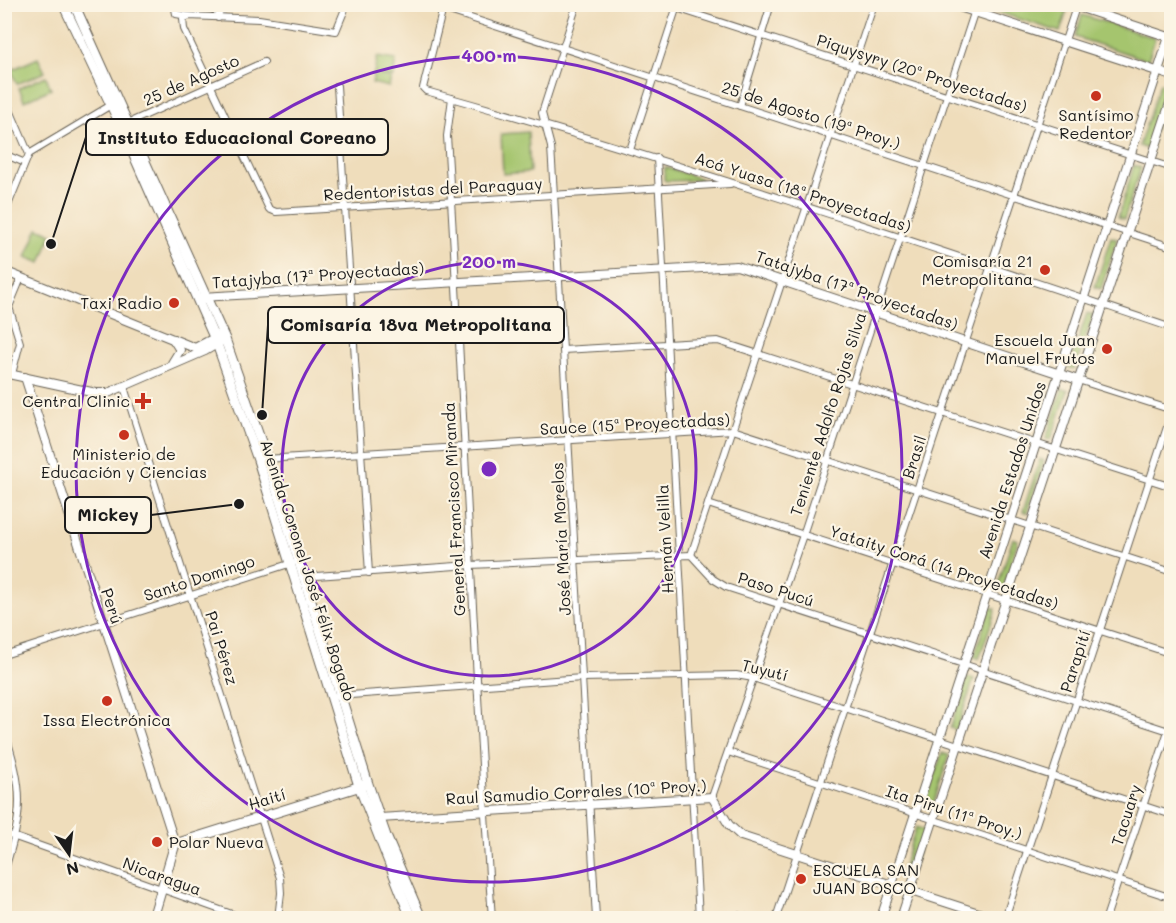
<svg xmlns="http://www.w3.org/2000/svg" width="1176" height="923" font-family="Mali,sans-serif">
	<style>
		.green { fill: #a5c56e; stroke: #607045; stroke-width: 1.5 }
		.lines { fill: none; stroke-linecap: round; stroke-linejoin: round }
		.street-casing { stroke: #666054; stroke-width: 8 }
		.secondary-casing { stroke: #666054; stroke-width: 10 }
		.primary-casing { stroke: #666054; stroke-width: 11 }
		.street { stroke: #fff; stroke-width: 6 }
		.secondary { stroke: #fff; stroke-width: 8 }
		.primary { stroke: #fff; stroke-width: 9 }
		.ring { fill: none; stroke: #7b2cbf; stroke-width: 3 }
		.poi-dot { fill: #c8321e; stroke: #fcf5e5; stroke-width: 2 }
		.labels { text-anchor: middle; stroke-width: 4.5; stroke-linejoin: round; paint-order: stroke }
		.street-label { font-size: 16px; fill: #1c1c1c; stroke: #fcf5e5 }
		.poi-label { font-size: 16px; fill: #1c1c1c; stroke: #fcf5e5; text-anchor: end }
		.centre { fill: #7b2cbf; stroke: #fcf5e5; stroke-width: 3 }
		.ring-label { font-size: 18px; text-anchor: middle; font-weight: bold; fill: #7b2cbf; stroke: #fcf5e5; stroke-width: 4.5; stroke-linejoin: round; paint-order: stroke }
		.leader { fill: none; stroke: #1c1c1c; stroke-width: 2 }
		.callout-dot { fill: #1c1c1c; stroke: #fcf5e5; stroke-width: 2 }
		.callout { fill: #fcf5e5; stroke: #1c1c1c; stroke-width: 2 }
		.callout-label { font-size: 18px; text-anchor: middle; font-weight: bold; fill: #1c1c1c }
	</style>
	<rect width="100%" height="100%" fill="#fcf5e5"/>
	<filter id="ink" filterUnits="userSpaceOnUse"><feTurbulence type="fractalNoise" baseFrequency=".0167" numOctaves="2"/><feDisplacementMap in="SourceGraphic" scale="12" xChannelSelector="R" yChannelSelector="G"/><feConvolveMatrix kernelMatrix="1 2 1 2 8 2 1 2 1" color-interpolation-filters="sRGB"/></filter>
	<filter id="wash" filterUnits="userSpaceOnUse"><feTurbulence type="fractalNoise" baseFrequency=".008" numOctaves="4" result="noise"/><feDisplacementMap in="SourceGraphic" scale="24" xChannelSelector="R" yChannelSelector="G"/><feGaussianBlur stdDeviation="1.35" result="paint"/><feColorMatrix in="noise" values="0 0 0 0 0 0 0 0 0 0 0 0 0 0 0 0 0 1.4 0 .05"/><feComposite in="paint" operator="in"/></filter>
	<g filter="url(#wash)">
		<rect width="100%" height="100%" fill="#efddbb"/>
		<g class="green">
			<path d="M1047 5 1067 11 1060 32 985 8 986 5Z"/>
			<path d="M1082 15 1155 38 1148 60 1075 37Z"/>
			<path d="M377 57 396 60 393 77 379 75 391 78 389 87 372 83Z"/>
			<path d="M38 58 45 72 17 84 11 70Z"/>
			<path d="M46 76 51 89 24 101 19 88Z"/>
			<path d="M1160 83 1169 86 1148 149 1139 146Z"/>
			<path d="M528 132 530 172 503 174 501 134Z"/>
			<path d="M1134 165 1141 168 1124 219 1118 217Z"/>
			<path d="M665 167 700 178 701 180 667 181 664 180Z"/>
			<path d="M38 228 52 234 41 263 26 257Z"/>
			<path d="M1111 237 1117 239 1101 289 1095 287Z"/>
			<path d="M1087 313 1093 315 1075 369 1069 368Z"/>
			<path d="M1062 389 1068 390 1051 440 1046 439Z"/>
			<path d="M1040 459 1044 461 1027 513 1023 511Z"/>
			<path d="M1013 538 1018 540 1003 589 997 588Z"/>
			<path d="M990 607 996 609 979 659 974 657Z"/>
			<path d="M967 677 974 679 957 730 950 728Z"/>
			<path d="M942 753 949 755 932 808 924 806Z"/>
			<path d="M916 827 925 830 908 880 900 877Z"/>
		</g>
	</g>
	<g filter="url(#ink)">
		<g class="lines">
			<defs>
				<g id="street">
					<path d="M174 4 176 14 188 16"/>
					<path d="M347 4 336 31 259 19 189 16 183 19 184 29 269 209 276 212 730 184"/>
					<path d="M444 4 423 88 426 91C677 161 924 245 1172 328"/>
					<path d="M577 4 542 113 551 147 554 195 596 918"/>
					<path d="M664 4 1172 168"/>
					<path d="M443 9 1172 247"/>
					<path d="M218 18 221 4"/>
					<path d="M337 86 369 573"/>
					<path d="M4 96 29 154"/>
					<path d="M452 98 447 136C464 396 473 658 492 918"/>
					<path d="M740 106 771 4"/>
					<path d="M128 123 264 62"/>
					<path d="M630 150 677 6"/>
					<path d="M4 154 25 163"/>
					<path d="M657 158 699 918"/>
					<path d="M4 215 29 154 111 105"/>
					<path d="M563 350 718 341 1172 487"/>
					<path d="M12 374 20 343 9 307 21 278"/>
					<path d="M1078 380 1172 410"/>
					<path d="M124 387 280 878 281 893 278 918"/>
					<path d="M265 459 733 430 1172 572"/>
					<path d="M708 504 1172 654"/>
					<path d="M691 555 874 4"/>
					<path d="M302 577 470 565 691 555 713 579 726 587 1172 732"/>
					<path d="M4 655 292 563"/>
					<path d="M337 696 582 678 736 675 753 678 1172 815"/>
					<path d="M4 730C24 791 24 810 4 872"/>
					<path d="M728 752 1172 898"/>
					<path d="M712 797 803 535 977 4"/>
					<path d="M4 833 243 918"/>
					<path d="M684 918 734 915 753 918"/>
					<path d="M776 918 1077 4"/>
					<path d="M1005 918 1172 412"/>
					<path d="M1106 918 1172 719"/>
				</g>
				<g id="secondary">
					<path d="M950 4 1172 76"/>
					<path d="M1069 4 1172 38"/>
					<path d="M4 271 195 348 220 335"/>
					<path d="M201 297 737 266 1078 380"/>
					<path d="M172 363 180 350 173 339"/>
					<path d="M4 373 96 393H108L205 351 222 341"/>
					<path d="M25 377 175 844"/>
					<path d="M380 818 712 797 729 825 741 836 994 918"/>
					<path d="M881 918 1169 37"/>
					<path d="M901 918 1172 97"/>
				</g>
				<g id="primary">
					<path d="M63 4 121 126 217 344 258 460 359 786 411 918"/>
					<path d="M74 4 225 339 267 459 368 784 386 836 421 918"/>
					<path d="M153 918 175 844 364 785"/>
				</g>
			</defs>
			<use href="#street" class="street-casing"/>
			<use href="#secondary" class="secondary-casing"/>
			<use href="#primary" class="primary-casing"/>
			<use href="#street" class="street"/>
			<use href="#secondary" class="secondary"/>
			<use href="#primary" class="primary"/>
		</g>
	</g>
	<g class="ring">
		<circle cx="489" cy="469" r="207"/>
		<circle cx="489" cy="469" r="413"/>
	</g>
	<g class="poi-dot">
		<circle cx="1096" cy="96" r="6"/>
		<circle cx="1045" cy="270" r="6"/>
		<circle cx="174" cy="303" r="6"/>
		<circle cx="1107" cy="349" r="6"/>
		<path d="M140 392h6v6h6v6h-6v6h-6v-6h-6v-6h6z"/>
		<circle cx="124" cy="435" r="6"/>
		<circle cx="107" cy="701" r="6"/>
		<circle cx="157" cy="842" r="6"/>
		<circle cx="801" cy="879" r="6"/>
	</g>
	<g class="labels">
		<g class="street-label">
			<text transform="translate(922 73) rotate(18)" y="6">Piquysyry (20ª Proyectadas)</text>
			<text transform="translate(191 80) rotate(-24)" y="6">25 de Agosto</text>
			<text transform="translate(811 115) rotate(18)" y="6">25 de Agosto (19ª Proy.)</text>
			<text transform="translate(433 189) rotate(-3)" y="6">Redentoristas del Paraguay</text>
			<text transform="translate(803 192) rotate(18)" y="6">Acá Yuasa (18ª Proyectadas)</text>
			<text transform="translate(318 275) rotate(-4)" y="6">Tatajyba (17ª Proyectadas)</text>
			<text transform="translate(857 290) rotate(19)" y="6">Tatajyba (17ª Proyectadas)</text>
			<text transform="translate(828 414) rotate(-72)" y="6">Teniente Adolfo Rojas Silva</text>
			<text transform="translate(635 424) rotate(-3)" y="6">Sauce (15ª Proyectadas)</text>
			<text transform="translate(914 457) rotate(-72)" y="6">Brasil</text>
			<text transform="translate(1012 470) rotate(-72)" y="6">Avenida Estados Unidos</text>
			<text transform="translate(454 509) rotate(-93)" y="6">General Francisco Miranda</text>
			<text transform="translate(561 539) rotate(-93)" y="6">José María Morelos</text>
			<text transform="translate(665 539) rotate(-93)" y="6">Hernán Velilla</text>
			<text transform="translate(944 567) rotate(18)" y="6">Yataity Corá (14 Proyectadas)</text>
			<text transform="translate(308 570) rotate(72)" y="6">Avenida Coronel José Félix Bogado</text>
			<text transform="translate(199 578) rotate(-18)" y="6">Santo Domingo</text>
			<text transform="translate(776 589) rotate(18)" y="6">Paso Pucú</text>
			<text transform="translate(112 606) rotate(72)" y="6">Perú</text>
			<text transform="translate(222 648) rotate(73)" y="6">Pai Pérez</text>
			<text transform="translate(1075 661) rotate(-72)" y="6">Parapití</text>
			<text transform="translate(765 670) rotate(14)" y="6">Tuyutí</text>
			<text transform="translate(576 792) rotate(-3)" y="6">Raul Samudio Corrales (10ª Proy.)</text>
			<text transform="translate(267 799) rotate(-17)" y="6">Haití</text>
			<text transform="translate(954 812) rotate(18)" y="6">Ita Piru (11ª Proy.)</text>
			<text transform="translate(1126 815) rotate(-72)" y="6">Tacuary</text>
			<text transform="translate(162 876) rotate(20)" y="6">Nicaragua</text>
		</g>
		<g class="poi-label">
			<text x="1096" y="121" text-anchor="middle">Santísimo<tspan x="1096" dy="18">Redentor</tspan></text>
			<text x="1033" y="267">Comisaría 21<tspan x="1033" dy="18">Metropolitana</tspan></text>
			<text x="162" y="309">Taxi Radio</text>
			<text x="1095" y="346">Escuela Juan<tspan x="1095" dy="18">Manuel Frutos</tspan></text>
			<text x="130" y="407">Central Clinic</text>
			<text x="124" y="460" text-anchor="middle">Ministerio de<tspan x="124" dy="18">Educación y Ciencias</tspan></text>
			<text x="107" y="726" text-anchor="middle">Issa Electrónica</text>
			<text x="169" y="848" text-anchor="start">Polar Nueva</text>
			<text x="813" y="876" text-anchor="start">ESCUELA SAN<tspan x="813" dy="18">JUAN BOSCO</tspan></text>
		</g>
	</g>
	<circle cx="489" cy="469" r="9" class="centre"/>
	<g class="ring-label">
		<text x="489" y="62">400 m</text>
		<text x="489" y="268">200 m</text>
	</g>
	<path class="leader" d="M51 244L86 137M262 415L268 325M239 504L151 515"/>
	<g class="callout-dot">
		<circle cx="51" cy="244" r="6"/>
		<circle cx="262" cy="415" r="6"/>
		<circle cx="239" cy="504" r="6"/>
	</g>
	<g class="callout">
		<rect x="86" y="119" width="302" height="36" rx="6"/>
		<rect x="268" y="307" width="296" height="36" rx="6"/>
		<rect x="65" y="497" width="86" height="36" rx="6"/>
	</g>
	<g class="callout-label">
		<text x="237" y="144">Instituto Educacional Coreano</text>
		<text x="416" y="331">Comisaría 18va Metropolitana</text>
		<text x="108" y="521">Mickey</text>
	</g>
	<rect width="1176" height="923" fill="none" stroke="#fcf5e5" stroke-width="24"/>
	<g transform="translate(69 854) rotate(166)" stroke="#fcf5e5" stroke-width="4.5" paint-order="stroke">
	<path d="M0-4.5L10 22L0 15L-10 22Z" fill="#1c1c1c"/>
	<text y="-9" font-size="16" font-weight="bold" text-anchor="middle" fill="#1c1c1c">N</text>
	</g>
</svg>
